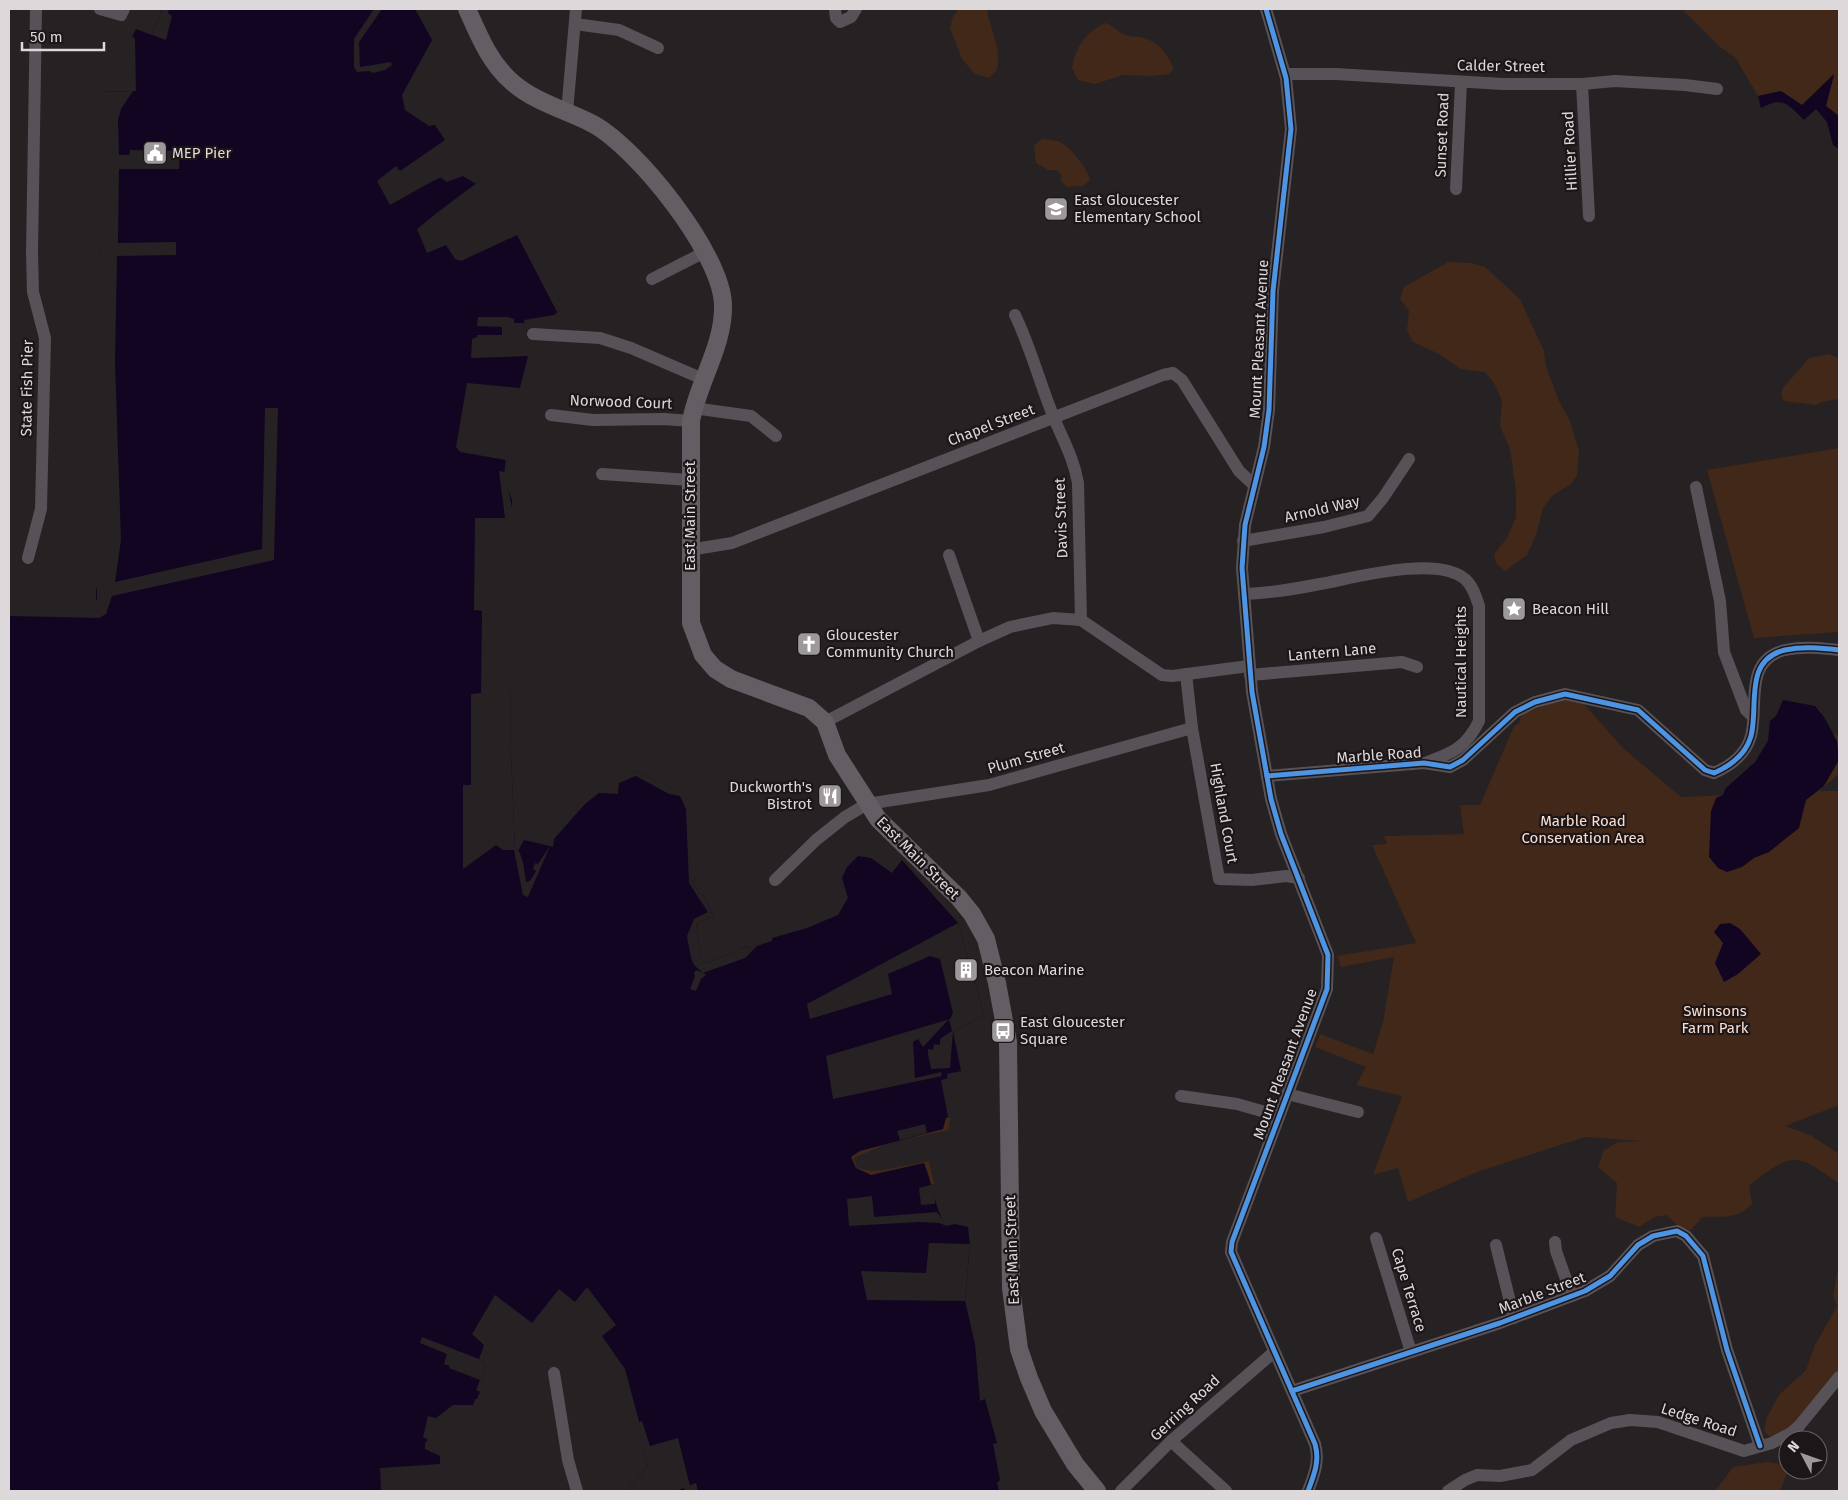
<svg xmlns="http://www.w3.org/2000/svg" width="1848" height="1500" font-family="'Fira Sans',sans-serif">
	<style>
		.green { fill: #412819 }
		.water { fill: #120522 }
		.pier { fill: #262123 }
		.lines { fill: none; stroke-linecap: round; stroke-linejoin: round }
		.minor { stroke: #575257; stroke-width: 12 }
		.secondary { stroke: #645d63; stroke-width: 18 }
		.cycleway-casing { stroke: #1d1619; stroke-width: 8 }
		.cycleway { stroke: #4d94e3; stroke-width: 5 }
		.labels { text-anchor: middle; stroke-width: 4.5; stroke-linejoin: round; paint-order: stroke }
		.street-label { font-size: 15px; fill: #ddd8da; stroke: #1d1619 }
		.poi-label { font-size: 15px; fill: #ddd8da; stroke: #1d1619; text-anchor: start }
		.park-label { font-size: 15px; fill: #fbdecd; stroke: #1d1619 }
	</style>
	<rect width="100%" height="100%" fill="#262123"/>
	<g class="green">
		<path d="M959 9H987C990 30 1002 48 997 70L989 78 975 74 962 59 950 28 953 16Z"/>
		<path d="M1682 9H1839V116L1826 106 1834 75 1802 105 1781 91 1758 96 1735 57 1720 47Z"/>
		<path d="M1105 23C1114 25 1117 32 1125 35 1131 37 1138 36 1144 38 1159 42 1169 56 1174 69L1169 74 1153 76 1123 75 1095 84 1078 80 1072 68C1075 47 1086 32 1105 23Z"/>
		<path d="M1042 139C1047 140 1053 140 1058 141 1068 144 1089 170 1090 180L1083 186 1067 187 1061 181V175L1057 170H1048L1036 163 1034 145Z"/>
		<path d="M1448 262 1471 263 1485 267 1520 299 1544 351 1546 367 1559 401 1570 421 1579 451 1577 475 1571 484 1553 495 1543 508 1536 535 1527 555 1505 571 1496 563 1494 554 1507 538 1516 517V492L1512 463 1510 449 1500 426 1502 401 1494 383 1485 372 1461 369 1439 354 1413 342 1407 330 1409 311 1400 299 1404 287Z"/>
		<path d="M1828 354 1839 358V399L1821 402 1816 405 1784 401 1781 394 1783 388 1809 358Z"/>
		<path d="M1839 448V632L1754 638 1707 470Z"/>
		<path d="M1575 694 1623 748 1681 797 1726 795 1768 746 1771 740 1772 720 1781 711 1824 728 1839 736V774L1819 791H1839V1105L1785 1126 1810 1135 1839 1154V1184C1795 1152 1793 1152 1749 1185L1752 1204C1737 1220 1722 1216 1702 1217L1691 1230H1683L1666 1215 1655 1217 1639 1227 1615 1217 1617 1183 1598 1167 1604 1150 1618 1142 1641 1141 1585 1137 1477 1172 1408 1202 1398 1168 1373 1175 1402 1096 1356 1085 1366 1067 1315 1047 1320 1034 1373 1054 1383 1022 1394 957 1341 967 1337 956 1416 943 1372 845 1387 844 1384 836 1464 834 1460 805H1480L1514 726 1519 723 1521 715Z"/>
		<path d="M950 1117 949 1130 888 1143 854 1158 857 1168 872 1171 883 1170 929 1161 934 1184 920 1187 872 1179 841 1160 846 1149Z"/>
		<path d="M1839 1263V1370L1797 1423 1771 1438 1764 1431 1767 1417 1779 1395 1806 1370 1815 1345 1837 1306 1833 1295Z"/>
		<path d="M1767 1462 1780 1464 1787 1473 1780 1491H1715L1733 1467Z"/>
	</g>
	<g class="water">
		<path d="M162 9H415L432 40 402 95 405 110 429 126 435 125 445 140 400 171 396 166 377 181 390 205 433 181 470 164 482 179 438 212 460 255 516 228 561 309 554 315 524 320 528 339V356L508 434 504 477 512 500 511 755 515 850 518 851 524 840 550 846 552 836 598 791 614 790 617 782 637 772 682 792 697 851V877L692 881 700 895 703 894 713 916 696 924 701 960 708 963 747 946 748 949 772 941V938L807 928 838 915 848 898 842 878 847 867 858 856 871 858 892 873 902 860 958 923 984 1015 953 1031 961 1071 947 1074 954 1115 946 1118 943 1129 860 1151 851 1157 856 1168 871 1175 924 1163C933 1184 934 1207 946 1226L955 1224 968 1227 970 1245 965 1301 975 1344 980 1401 985 1399 997 1443 993 1444 1000 1480 997 1483 999 1491H631L630 1487 648 1466 644 1451 646 1447 625 1369 602 1336 616 1325 587 1287 575 1302 559 1289 532 1323 495 1295 472 1334 484 1345 479 1359 486 1365 476 1390 480 1392 477 1399H475L473 1405H453L436 1418 428 1416 423 1437 428 1440 425 1443V1449L440 1456V1464L380 1468 381 1490 386 1491H9V604L96 605 100 243 104 155 102 92 136 91 135 38 132 37 136 29 152 35Z"/>
		<path d="M1834 74 1826 106 1839 116V149L1833 145 1827 122 1816 109 1804 120C1788 104 1783 96 1761 108L1758 96 1781 91 1802 105Z"/>
		<path d="M1783 700 1815 706 1824 717 1837 741 1839 760 1824 786 1806 800 1799 828 1769 852 1754 858 1742 867 1727 872 1718 868 1709 857 1711 811 1716 798 1723 795 1725 789 1755 762 1768 741 1770 721 1776 716Z"/>
		<path d="M1730 923 1740 929 1761 954 1738 974 1724 982 1715 963 1723 943 1714 932 1720 924Z"/>
	</g>
	<g class="pier">
		<path d="M162 9H169L168 13 172 16 166 40 152 35Z"/>
		<path d="M374 9H382L359 42 360 67 391 62 392 65 385 70 373 73 369 71 357 72 354 67V39Z"/>
		<path d="M133 91 121 109 118 120 119 155H129L130 150 180 151 179 169H119L118 243 176 242V255L117 256 115 362 121 540 115 582 262 549 265 408H278L274 560 112 596 106 614 99 618 9 616V601L94 602 97 599V588H94L95 315 98 256H100V243L98 242 99 219 101 218 102 92Z"/>
		<path d="M471 162 484 177 476 184 463 176 447 182 440 177Z"/>
		<path d="M438 212 461 252 516 226 523 229 551 280 563 308 557 312 517 235 461 261 455 259 446 245 427 253 417 229Z"/>
		<path d="M478 317H508L514 319V323H525L528 339V356L471 358 472 339 477 337V335H502V327L477 326Z"/>
		<path d="M467 383 520 388 506 460 460 452 456 447Z"/>
		<path d="M499 471 505 472 514 518 511 755 515 850 519 851 523 862 526 882 530 881 536 871 533 869 535 863 538 864 550 846 548 845 550 835 597 789 612 787 615 780 637 772 686 793 692 806 697 836V877L692 881 700 895 703 894 713 916 696 924 701 959 708 963 747 946 748 949 757 946 745 958 703 973 706 975 701 979 696 991 690 989 695 976 694 973 696 970 703 973 694 965 691 958 687 936 694 919 708 912 689 883 686 809 680 796 669 794 636 776 619 783 618 794 599 793 585 804 554 839 553 847 550 846 528 897 523 895 514 850H503L496 845 463 869V785H471V694L481 693 482 611 474 610 475 518H505Z"/>
		<path d="M958 923 984 1015 953 1031 950 1068 931 1069 928 1054V1049L933 1050 934 1044 940 1045V1039L952 1031 949 1019 923 1047 918 1039 913 1042 915 1078 941 1072 942 1076 833 1099 826 1056 950 1019 953 1013 940 959 930 956 888 974 892 994 810 1019 807 1004Z"/>
		<path d="M949 1078 956 1116 948 1117 941 1080Z"/>
		<path d="M925 1124 927 1133 900 1140 897 1131Z"/>
		<path d="M934 1184 935 1204 921 1205 919 1188Z"/>
		<path d="M872 1196 874 1217 937 1212 947 1226 939 1223 919 1222 849 1226 847 1199Z"/>
		<path d="M929 1243 970 1244 965 1301 867 1300 861 1271 926 1273Z"/>
		<path d="M422 1337 479 1359 486 1365 480 1380 449 1368 450 1366 444 1364 447 1354 420 1343Z"/>
		<path d="M642 1421 650 1446 678 1438 690 1486 686 1487 696 1483 698 1491H685L684 1488 676 1491H631L630 1487 648 1466 644 1451 645 1448 636 1424Z"/>
	</g>
	<g class="lines">
		<g class="minor">
			<path d="M100 9 121 15 124 9"/>
			<path d="M835 9 836 18 840 22 851 17 856 9"/>
			<path d="M1266 9 1286 78 1291 129 1273 291 1269 410 1264 447 1245 525 1242 568 1252 692 1271 799 1281 834 1328 955 1327 989 1232 1242 1231 1252 1315 1444C1320 1461 1314 1475 1308 1491"/>
			<path d="M575 24 619 30 658 48"/>
			<path d="M1285 74H1336L1503 84H1582L1615 81 1685 85 1717 89"/>
			<path d="M1582 84 1589 216"/>
			<path d="M567 112 576 9"/>
			<path d="M1456 189 1461 83"/>
			<path d="M652 279 705 252"/>
			<path d="M1015 315C1031 348 1040 384 1054 418 1063 440 1074 459 1078 483L1081 620"/>
			<path d="M533 334 600 338 631 348 703 379"/>
			<path d="M693 408 751 416 776 436"/>
			<path d="M551 415 593 420 664 419 691 421"/>
			<path d="M602 474 690 480"/>
			<path d="M1696 487 1720 601 1724 652 1746 710 1752 716"/>
			<path d="M1243 541 1324 527 1368 516 1383 498 1409 459"/>
			<path d="M689 550 732 543 1163 375 1173 373 1182 380 1239 471 1254 485"/>
			<path d="M949 555 979 641"/>
			<path d="M28 558 41 509 45 338 33 292 32 253 36 9"/>
			<path d="M1244 594C1270 593 1295 589 1320 584 1354 578 1436 555 1465 579 1473 586 1476 597 1479 606V721C1466 748 1452 753 1425 763"/>
			<path d="M1186 674 1192 728 1219 879 1252 880 1286 876 1299 878"/>
			<path d="M1250 675 1402 662 1417 667"/>
			<path d="M825 722 979 641 1010 627 1053 618 1081 620 1162 675 1172 676 1249 666"/>
			<path d="M1267 776 1424 763 1450 767 1463 760 1515 712 1535 702 1565 694 1638 710 1705 770 1714 773C1730 766 1746 754 1751 736 1759 706 1743 660 1785 650 1803 646 1821 648 1839 650"/>
			<path d="M775 880 816 840 845 817 867 804 989 785 1192 728"/>
			<path d="M1287 1094 1358 1112"/>
			<path d="M1181 1096 1237 1104 1279 1116"/>
			<path d="M1376 1238 1411 1352"/>
			<path d="M1555 1242 1556 1251 1572 1296"/>
			<path d="M1496 1245 1514 1318"/>
			<path d="M554 1373 568 1460 577 1491"/>
			<path d="M1292 1391 1500 1323 1585 1291 1610 1276 1638 1245 1653 1236 1677 1231 1686 1236 1703 1256 1727 1350 1760 1446"/>
			<path d="M1171 1441 1226 1491"/>
			<path d="M1121 1491 1171 1441 1274 1352"/>
			<path d="M1448 1491 1465 1480 1477 1475 1500 1476 1532 1470 1571 1440 1611 1423 1630 1420 1658 1422 1744 1451 1772 1443 1791 1433 1799 1426 1839 1377"/>
		</g>
		<path class="secondary" d="M467 9C479 36 490 63 512 82 536 103 566 110 593 124 637 148 722 254 723 305 724 346 698 382 691 421V623L703 655 715 669 731 679 809 708 825 722 837 755 878 819 959 898 972 914 986 939 997 983 1008 1042 1011 1288 1019 1349 1029 1378 1043 1411 1075 1464 1097 1491"/>
		<defs>
			<g id="cycleway">
				<path d="M1266 9 1286 78 1291 129 1273 291 1269 410 1264 447 1245 525 1242 568 1252 692 1271 799 1281 834 1328 955 1327 989 1232 1242 1231 1252 1315 1444C1320 1461 1314 1475 1308 1491"/>
				<path d="M1267 776 1424 763 1450 767 1463 760 1515 712 1535 702 1565 694 1638 710 1705 770 1714 773C1730 766 1746 754 1751 736 1759 706 1743 660 1785 650 1803 646 1821 648 1839 650"/>
				<path d="M1292 1391 1500 1323 1585 1291 1610 1276 1638 1245 1653 1236 1677 1231 1686 1236 1703 1256 1727 1350 1760 1446"/>
			</g>
		</defs>
		<use href="#cycleway" class="cycleway-casing"/>
		<use href="#cycleway" class="cycleway"/>
	</g>
	<defs>
		<symbol id="civic-square" viewBox="-11 -11 22 22"><rect x="-9" y="-9" width="18" height="18" rx="4" fill="#9d989a" stroke="#1d1619"/><path d="M-.6-6.5H3V-4.5H.6V-3L4-1V1h2V6H-6V1h2V-1L-.6-3ZM-1.2 2.5V6h2.4V2.5Z" fill="#fff"/></symbol>
		<symbol id="school-square" viewBox="-11 -11 22 22"><rect x="-9" y="-9" width="18" height="18" rx="4" fill="#9d989a" stroke="#1d1619"/><path d="M0-5L7-2L0 1L-7-2ZM-4 1L0 2.5L4 1V4Q0 6-4 4Z" fill="#fff"/></symbol>
		<symbol id="sight-square" viewBox="-11 -11 22 22"><rect x="-9" y="-9" width="18" height="18" rx="4" fill="#9d989a" stroke="#1d1619"/><path d="M0-6L1.8-2.2L6-1.7L2.9 1.2L3.7 5.4L0 3.3L-3.7 5.4L-2.9 1.2L-6-1.7L-1.8-2.2Z" fill="#fff"/></symbol>
		<symbol id="church-square" viewBox="-11 -11 22 22"><rect x="-9" y="-9" width="18" height="18" rx="4" fill="#9d989a" stroke="#1d1619"/><path d="M-1.2-6h2.4v3.5h3.3v2.4h-3.3V6h-2.4V-.1h-3.3v-2.4h3.3Z" fill="#fff"/></symbol>
		<symbol id="restaurant-square" viewBox="-11 -11 22 22"><rect x="-9" y="-9" width="18" height="18" rx="4" fill="#9d989a" stroke="#1d1619"/><path d="M-5-6h1v4h1v-4h1v4h1v-4h1v5L-1.5 .5V6h-2V.5L-5-1ZM5-6V6H3V1.5H1.5Q1.5-4 5-6Z" fill="#fff"/></symbol>
		<symbol id="building-square" viewBox="-11 -11 22 22"><rect x="-9" y="-9" width="18" height="18" rx="4" fill="#9d989a" stroke="#1d1619"/><path d="M-4-6H4V6H1V3H-1V6H-4ZM-2.5-4.3h1.7v1.8h-1.7ZM.8-4.3h1.7v1.8H.8ZM-2.5-1h1.7V.8h-1.7ZM.8-1h1.7V.8H.8Z" fill="#fff"/></symbol>
		<symbol id="bus-square" viewBox="-11 -11 22 22"><rect x="-9" y="-9" width="18" height="18" rx="4" fill="#9d989a" stroke="#1d1619"/><path d="M-5-6H5V4H4V6H2V4H-2V6H-4V4H-5ZM-3.5-4V0h7V-4ZM-3.5 1.2v1.5H-2V1.2ZM2 1.2v1.5H3.5V1.2Z" fill="#fff"/></symbol>
	</defs>
	<g fill-rule="evenodd">
		<use href="#civic-square" x="141" y="139" width="28" height="28"/>
		<use href="#school-square" x="1042" y="195" width="28" height="28"/>
		<use href="#sight-square" x="1500" y="595" width="28" height="28"/>
		<use href="#church-square" x="795" y="630" width="28" height="28"/>
		<use href="#restaurant-square" x="816" y="782" width="28" height="28"/>
		<use href="#building-square" x="952" y="956" width="28" height="28"/>
		<use href="#bus-square" x="989" y="1017" width="28" height="28"/>
	</g>
	<g class="labels">
		<g class="street-label">
			<text transform="translate(1501 66) rotate(1)" y="5">Calder Street</text>
			<text transform="translate(1442 135) rotate(-88)" y="5">Sunset Road</text>
			<text transform="translate(1570 151) rotate(-93)" y="5">Hillier Road</text>
			<text transform="translate(1259 339) rotate(-87)" y="5">Mount Pleasant Avenue</text>
			<text transform="translate(27 388) rotate(-89)" y="5">State Fish Pier</text>
			<text transform="translate(621 402) rotate(2)" y="5">Norwood Court</text>
			<text transform="translate(991 425) rotate(-21)" y="5">Chapel Street</text>
			<text transform="translate(1322 509) rotate(-13)" y="5">Arnold Way</text>
			<text transform="translate(690 516) rotate(-90)" y="5">East Main Street</text>
			<text transform="translate(1061 518) rotate(-92)" y="5">Davis Street</text>
			<text transform="translate(1332 652) rotate(-5)" y="5">Lantern Lane</text>
			<text transform="translate(1461 662) rotate(-90)" y="5">Nautical Heights</text>
			<text transform="translate(1379 755) rotate(-4)" y="5">Marble Road</text>
			<text transform="translate(1026 758) rotate(-16)" y="5">Plum Street</text>
			<text transform="translate(1224 813) rotate(80)" y="5">Highland Court</text>
			<text transform="translate(918 858) rotate(45)" y="5">East Main Street</text>
			<text transform="translate(1285 1064) rotate(-70)" y="5">Mount Pleasant Avenue</text>
			<text transform="translate(1012 1250) rotate(-92)" y="5">East Main Street</text>
			<text transform="translate(1409 1290) rotate(73)" y="5">Cape Terrace</text>
			<text transform="translate(1542 1293) rotate(-21)" y="5">Marble Street</text>
			<text transform="translate(1185 1408) rotate(-43)" y="5">Gerring Road</text>
			<text transform="translate(1699 1420) rotate(18)" y="5">Ledge Road</text>
		</g>
		<g class="poi-label">
			<text x="172" y="158">MEP Pier</text>
			<text x="1074" y="205">East Gloucester<tspan x="1074" dy="17">Elementary School</tspan></text>
			<text x="1532" y="614">Beacon Hill</text>
			<text x="826" y="640">Gloucester<tspan x="826" dy="17">Community Church</tspan></text>
			<text x="812" y="792" text-anchor="end">Duckworth's<tspan x="812" dy="17">Bistrot</tspan></text>
			<text x="984" y="975">Beacon Marine</text>
			<text x="1020" y="1027">East Gloucester<tspan x="1020" dy="17">Square</tspan></text>
		</g>
		<g class="park-label">
			<text x="1583" y="826">Marble Road<tspan x="1583" dy="17">Conservation Area</tspan></text>
			<text x="1715" y="1016">Swinsons<tspan x="1715" dy="17">Farm Park</tspan></text>
		</g>
	</g>
	<rect width="1848" height="1500" fill="none" stroke="#ddd8da" stroke-width="20"/>
	<g transform="translate(1803 1455) rotate(311)"><circle r="24" fill="#1d1619" stroke="#6a6466"/>
	<path d="M0-4L9 19L0 12L-9 19Z" fill="#9d989a"/>
	<text y="-8" font-size="14" font-weight="bold" text-anchor="middle" fill="#ddd8da">N</text>
	</g>
	<path d="M22 42v8h82v-8" fill="none" stroke="#ddd8da" stroke-width="2.5"/>
	<text x="30" y="42" font-size="15" fill="#ddd8da" stroke="#1d1619" stroke-width="4" paint-order="stroke">50 m</text>
</svg>
